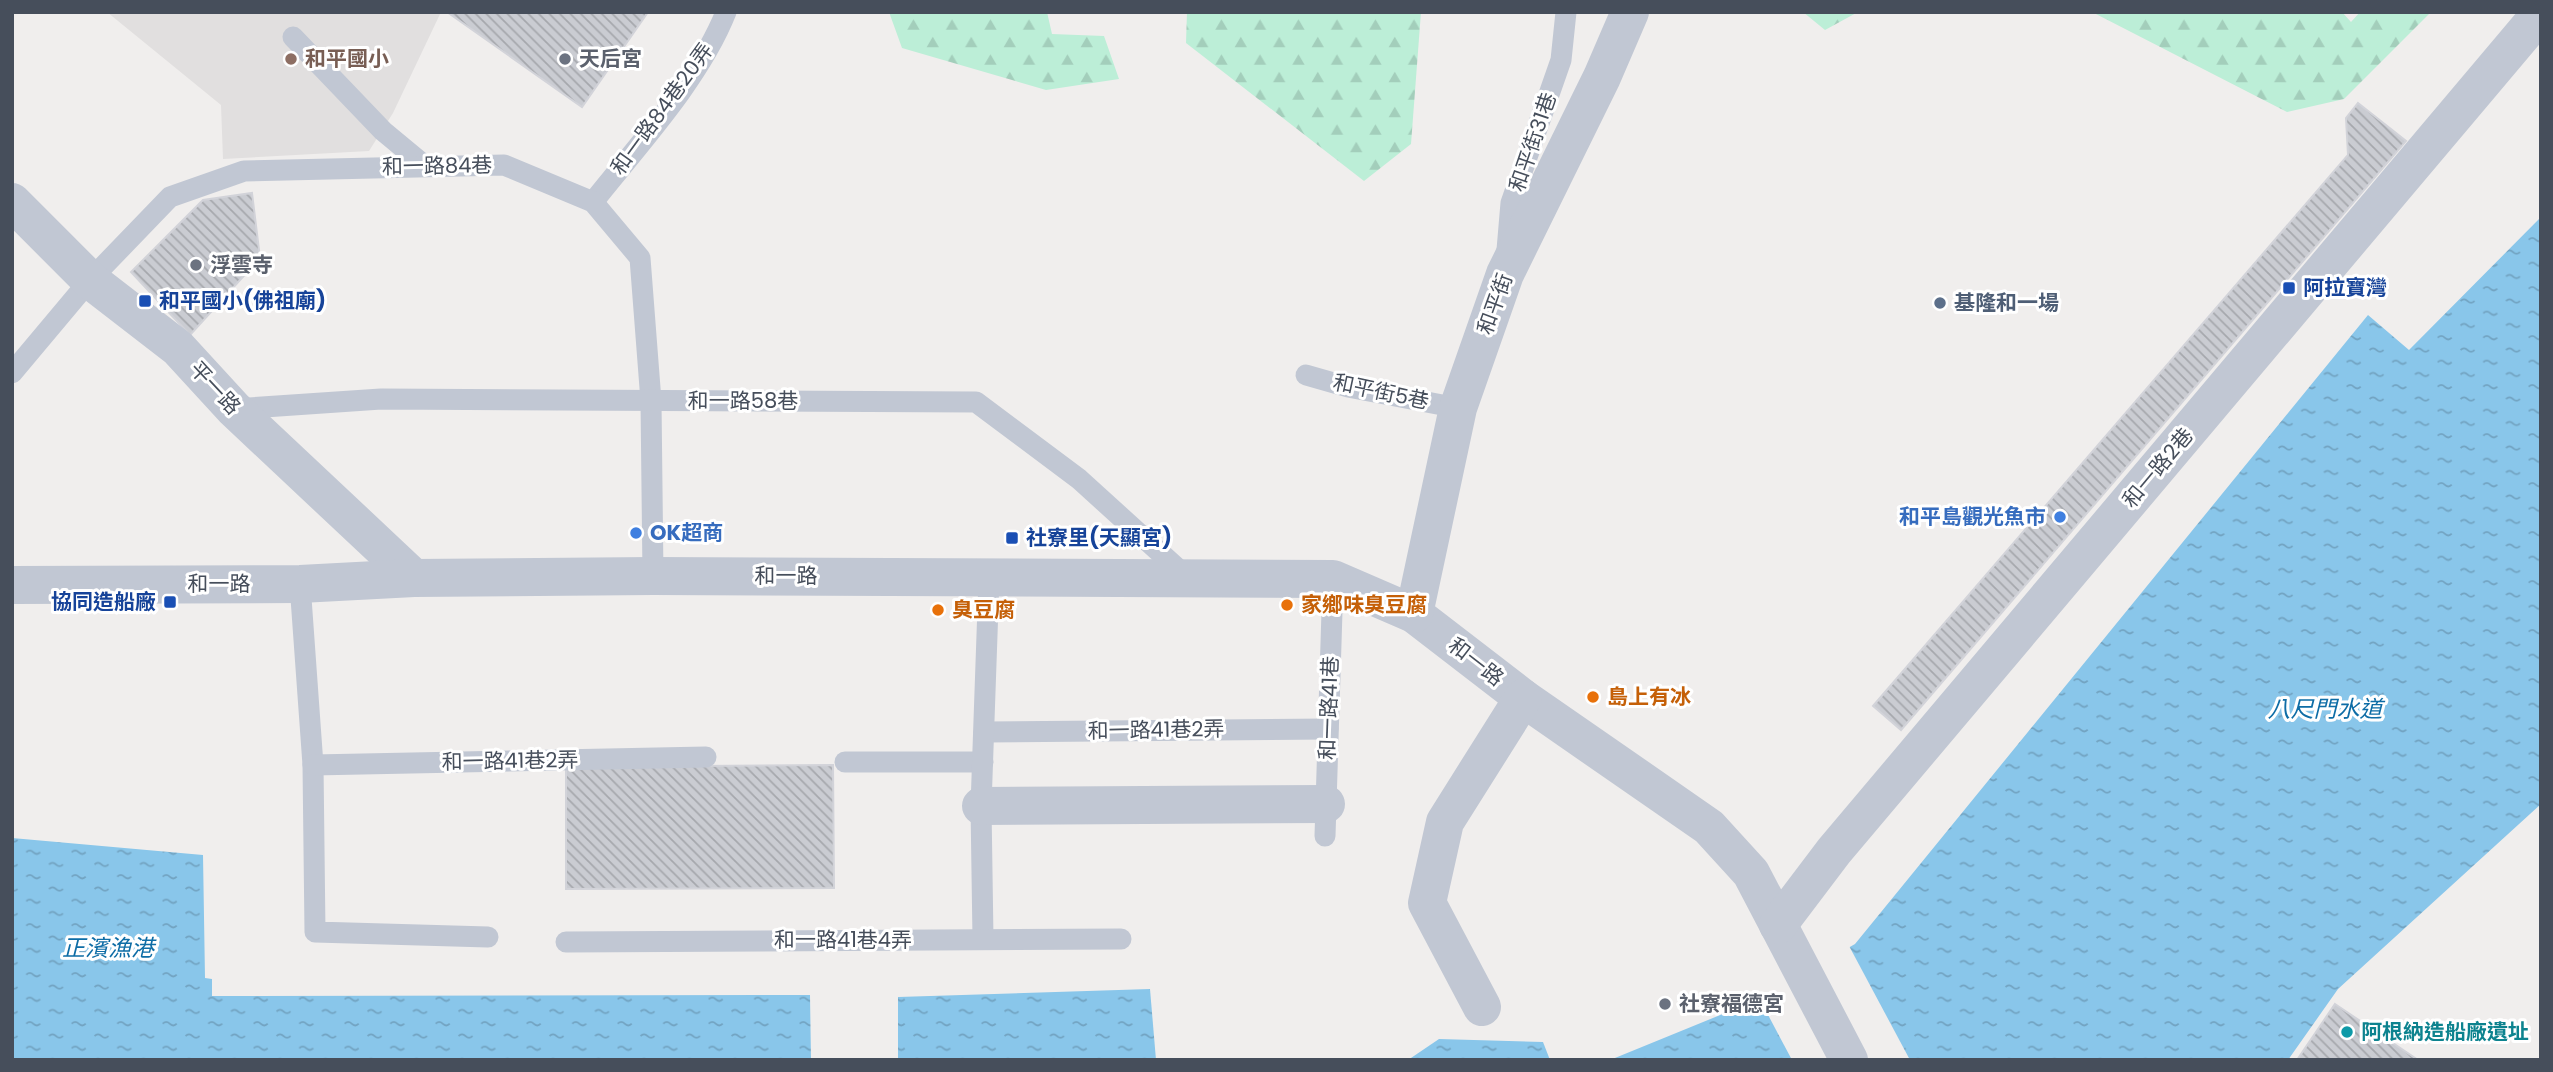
<svg xmlns="http://www.w3.org/2000/svg" width="2553" height="1072" font-family="Poppins,'Noto Sans TC',sans-serif">
	<style>
		.education { fill: #e1dfdf }
		.forest { fill: url(#forest-firs) }
		.water { fill: url(#water-ripples) }
		.pier { fill: #f0eeed }
		.building { fill: url(#building-back-hatch); stroke: #d2d3d9; stroke-width: 2 }
		.lines { fill: none; stroke-linecap: round; stroke-linejoin: round }
		.service { stroke: #c1c7d3; stroke-width: 21 }
		.minor { stroke: #c1c7d3; stroke-width: 38 }
		.education-dot { fill: #8d6e63; stroke: #fff; stroke-width: 2.5 }
		.worship-dot { fill: #6b7280; stroke: #fff; stroke-width: 2.5 }
		.transit-dot { fill: #1a4fb4; stroke: #fff; stroke-width: 2.5 }
		.service-dot { fill: #5c6f8a; stroke: #fff; stroke-width: 2.5 }
		.shop-dot { fill: #3f7fe0; stroke: #fff; stroke-width: 2.5 }
		.food-dot { fill: #e8710a; stroke: #fff; stroke-width: 2.5 }
		.culture-dot { fill: #0f9aa8; stroke: #fff; stroke-width: 2.5 }
		.labels { text-anchor: middle; stroke-width: 6; stroke-linejoin: round; paint-order: stroke }
		.education-label { font-size: 21px; font-weight: bold; fill: #785e54; stroke: #fff; text-anchor: start }
		.worship-label { font-size: 21px; font-weight: bold; fill: #5b616d; stroke: #fff; text-anchor: start }
		.street-label { font-size: 21px; fill: #464e5b; stroke: #fff }
		.transit-label { font-size: 21px; font-weight: bold; fill: #164399; stroke: #fff; text-anchor: start }
		.service-label { font-size: 21px; font-weight: bold; fill: #4e5e75; stroke: #fff; text-anchor: start }
		.shop-label { font-size: 21px; font-weight: bold; fill: #366cbe; stroke: #fff; text-anchor: end }
		.food-label { font-size: 21px; font-weight: bold; fill: #c56008; stroke: #fff; text-anchor: start }
		.culture-label { font-size: 21px; font-weight: bold; fill: #0d838f; stroke: #fff; text-anchor: start }
		.water-label { font-size: 23px; font-style: italic; fill: #0e6da6; stroke: #fff }
	</style>
	<defs>
		<pattern id="forest-firs" width="22" height="20" patternUnits="userSpaceOnUse" patternTransform="scale(1.75)"><rect width="22" height="20" fill="#bceed7"/><path d="M5 1l3.5 6h-7zM16 11l3.5 6h-7z" fill="#a3cebb"/></pattern>
		<pattern id="water-ripples" width="26" height="14" patternUnits="userSpaceOnUse" patternTransform="scale(1.75)"><rect width="26" height="14" fill="#89c6ea"/><path d="M2 4q2-2 4 0t4 0M15 11q2-2 4 0t4 0" fill="none" stroke="#72a3c1"/></pattern>
		<pattern id="building-back-hatch" width="6" height="6" patternUnits="userSpaceOnUse" patternTransform="scale(1.75)"><rect width="6" height="6" fill="#caccd2"/><path d="M-1 5l2 2M0 0l6 6M5-1l2 2" fill="none" stroke="#a6a8ad"/></pattern>
	</defs>
	<rect width="100%" height="100%" fill="#f0eeed"/>
	<path class="education" d="M107 12H441L393 113 369 151 223 159 221 105Z"/>
	<g class="forest">
		<path d="M889 12H1047L1052 34 1104 36 1119 79 1046 90 902 48Z"/>
		<path d="M1187 12H1421L1411 144 1364 181 1186 43Z"/>
		<path d="M1803 12H1858L1825 30Z"/>
		<path d="M2092 12H2342L2351 22 2360 12H2431L2344 99 2287 112Z"/>
	</g>
	<g class="water">
		<path d="M2541 217V804L2338 989 2288 1060H1610L1757 1000 1855 944 2368 315 2409 350Z"/>
		<path d="M12 838 203 855 205 978 212 979V996L810 995 811 1060H12Z"/>
		<path d="M1150 989 1156 1060H898V997Z"/>
		<path d="M1439 1039 1543 1042 1550 1060H1408Z"/>
	</g>
	<path class="pier" d="M1848 944 1910 1060H1792L1758 996Z"/>
	<g class="building">
		<path d="M447 12H648L582 107Z"/>
		<path d="M2358 103 2406 141 1901 730 1873 706 2348 155 2346 118Z"/>
		<path d="M252 193 260 258 190 335 131 272 203 200Z"/>
		<path d="M833 765 834 888 566 889V767Z"/>
		<path d="M2335 1004 2418 1060H2297Z"/>
	</g>
	<g class="lines">
		<g class="service">
			<path d="M293 37 383 131 424 165"/>
			<path d="M593 202C638 145 699 80 726 12"/>
			<path d="M1507 250 1511 203 1561 60 1566 12"/>
			<path d="M12 373 90 280 170 197 244 171 504 165 593 202 640 258 651 401 653 576"/>
			<path d="M1306 375 1348 387 1458 408"/>
			<path d="M234 409 381 399 976 402 1079 479 1188 578"/>
			<path d="M300 584 313 765 315 932 488 937"/>
			<path d="M984 732 1328 729"/>
			<path d="M845 762H983"/>
			<path d="M313 765 706 757"/>
			<path d="M1325 836 1333 579"/>
			<path d="M983 939 981 806 989 578"/>
			<path d="M566 942 1121 939"/>
		</g>
		<g class="minor">
			<path d="M12 202 90 280 178 348 234 409 414 578"/>
			<path d="M12 585 300 584 414 578 653 576 1333 579 1414 614 1523 698 1709 827 1751 873 1849 1060"/>
			<path d="M1414 614 1458 408 1505 274 1602 77 1630 12"/>
			<path d="M981 806 1326 804"/>
			<path d="M1778 925 1834 851 2541 13"/>
			<path d="M1482 1007 1427 903 1445 822 1523 698"/>
		</g>
	</g>
	<circle class="education-dot" cx="291" cy="59" r="7"/>
	<g class="worship-dot">
		<circle cx="565" cy="59" r="7"/>
		<circle cx="196" cy="265" r="7"/>
		<circle cx="1665" cy="1004" r="7"/>
	</g>
	<g class="transit-dot">
		<rect x="2282" y="281" width="14" height="14" rx="3.5"/>
		<rect x="138" y="294" width="14" height="14" rx="3.5"/>
		<rect x="1005" y="531" width="14" height="14" rx="3.5"/>
		<rect x="163" y="595" width="14" height="14" rx="3.5"/>
	</g>
	<circle class="service-dot" cx="1940" cy="303" r="7"/>
	<g class="shop-dot">
		<circle cx="2060" cy="517" r="7"/>
		<circle cx="636" cy="533" r="7"/>
	</g>
	<g class="food-dot">
		<circle cx="1287" cy="605" r="7"/>
		<circle cx="938" cy="610" r="7"/>
		<circle cx="1593" cy="697" r="7"/>
	</g>
	<circle class="culture-dot" cx="2347" cy="1032" r="7"/>
	<g class="labels">
		<g class="education-label">
			<text x="305" y="66">和平國小</text>
		</g>
		<g class="worship-label">
			<text x="579" y="66">天后宮</text>
			<text x="210" y="272">浮雲寺</text>
			<text x="1679" y="1011">社寮福德宮</text>
		</g>
		<g class="street-label">
			<text transform="translate(662 109) rotate(-54)" y="7">和一路84巷20弄</text>
			<text transform="translate(1533 142) rotate(-71)" y="7">和平街31巷</text>
			<text transform="translate(437 166) rotate(-1)" y="7">和一路84巷</text>
			<text transform="translate(1495 304) rotate(-70)" y="7">和平街</text>
			<text transform="translate(215 388) rotate(47)" y="7">平一路</text>
			<text transform="translate(1381 392) rotate(12)" y="7">和平街5巷</text>
			<text x="743" y="408">和一路58巷</text>
			<text transform="translate(2158 468) rotate(-50)" y="7">和一路2巷</text>
			<text x="786" y="583">和一路</text>
			<text x="219" y="591">和一路</text>
			<text transform="translate(1476 662) rotate(38)" y="7">和一路</text>
			<text transform="translate(1329 708) rotate(-88)" y="7">和一路41巷</text>
			<text transform="translate(1156 730) rotate(-1)" y="7">和一路41巷2弄</text>
			<text transform="translate(510 761) rotate(-1)" y="7">和一路41巷2弄</text>
			<text x="843" y="947">和一路41巷4弄</text>
		</g>
		<g class="transit-label">
			<text x="2303" y="295">阿拉寶灣</text>
			<text x="159" y="308">和平國小(佛祖廟)</text>
			<text x="1026" y="545">社寮里(天顯宮)</text>
			<text x="156" y="609" text-anchor="end">協同造船廠</text>
		</g>
		<g class="service-label">
			<text x="1954" y="310">基隆和一場</text>
		</g>
		<g class="shop-label">
			<text x="2046" y="524">和平島觀光魚市</text>
			<text x="650" y="540" text-anchor="start">OK超商</text>
		</g>
		<g class="food-label">
			<text x="1301" y="612">家鄉味臭豆腐</text>
			<text x="952" y="617">臭豆腐</text>
			<text x="1607" y="704">島上有冰</text>
		</g>
		<g class="culture-label">
			<text x="2361" y="1039">阿根納造船廠遺址</text>
		</g>
		<g class="water-label">
			<text x="2325" y="717">八尺門水道</text>
			<text x="108" y="956">正濱漁港</text>
		</g>
	</g>
	<rect width="2553" height="1072" fill="none" stroke="#464e5b" stroke-width="28"/>
</svg>
